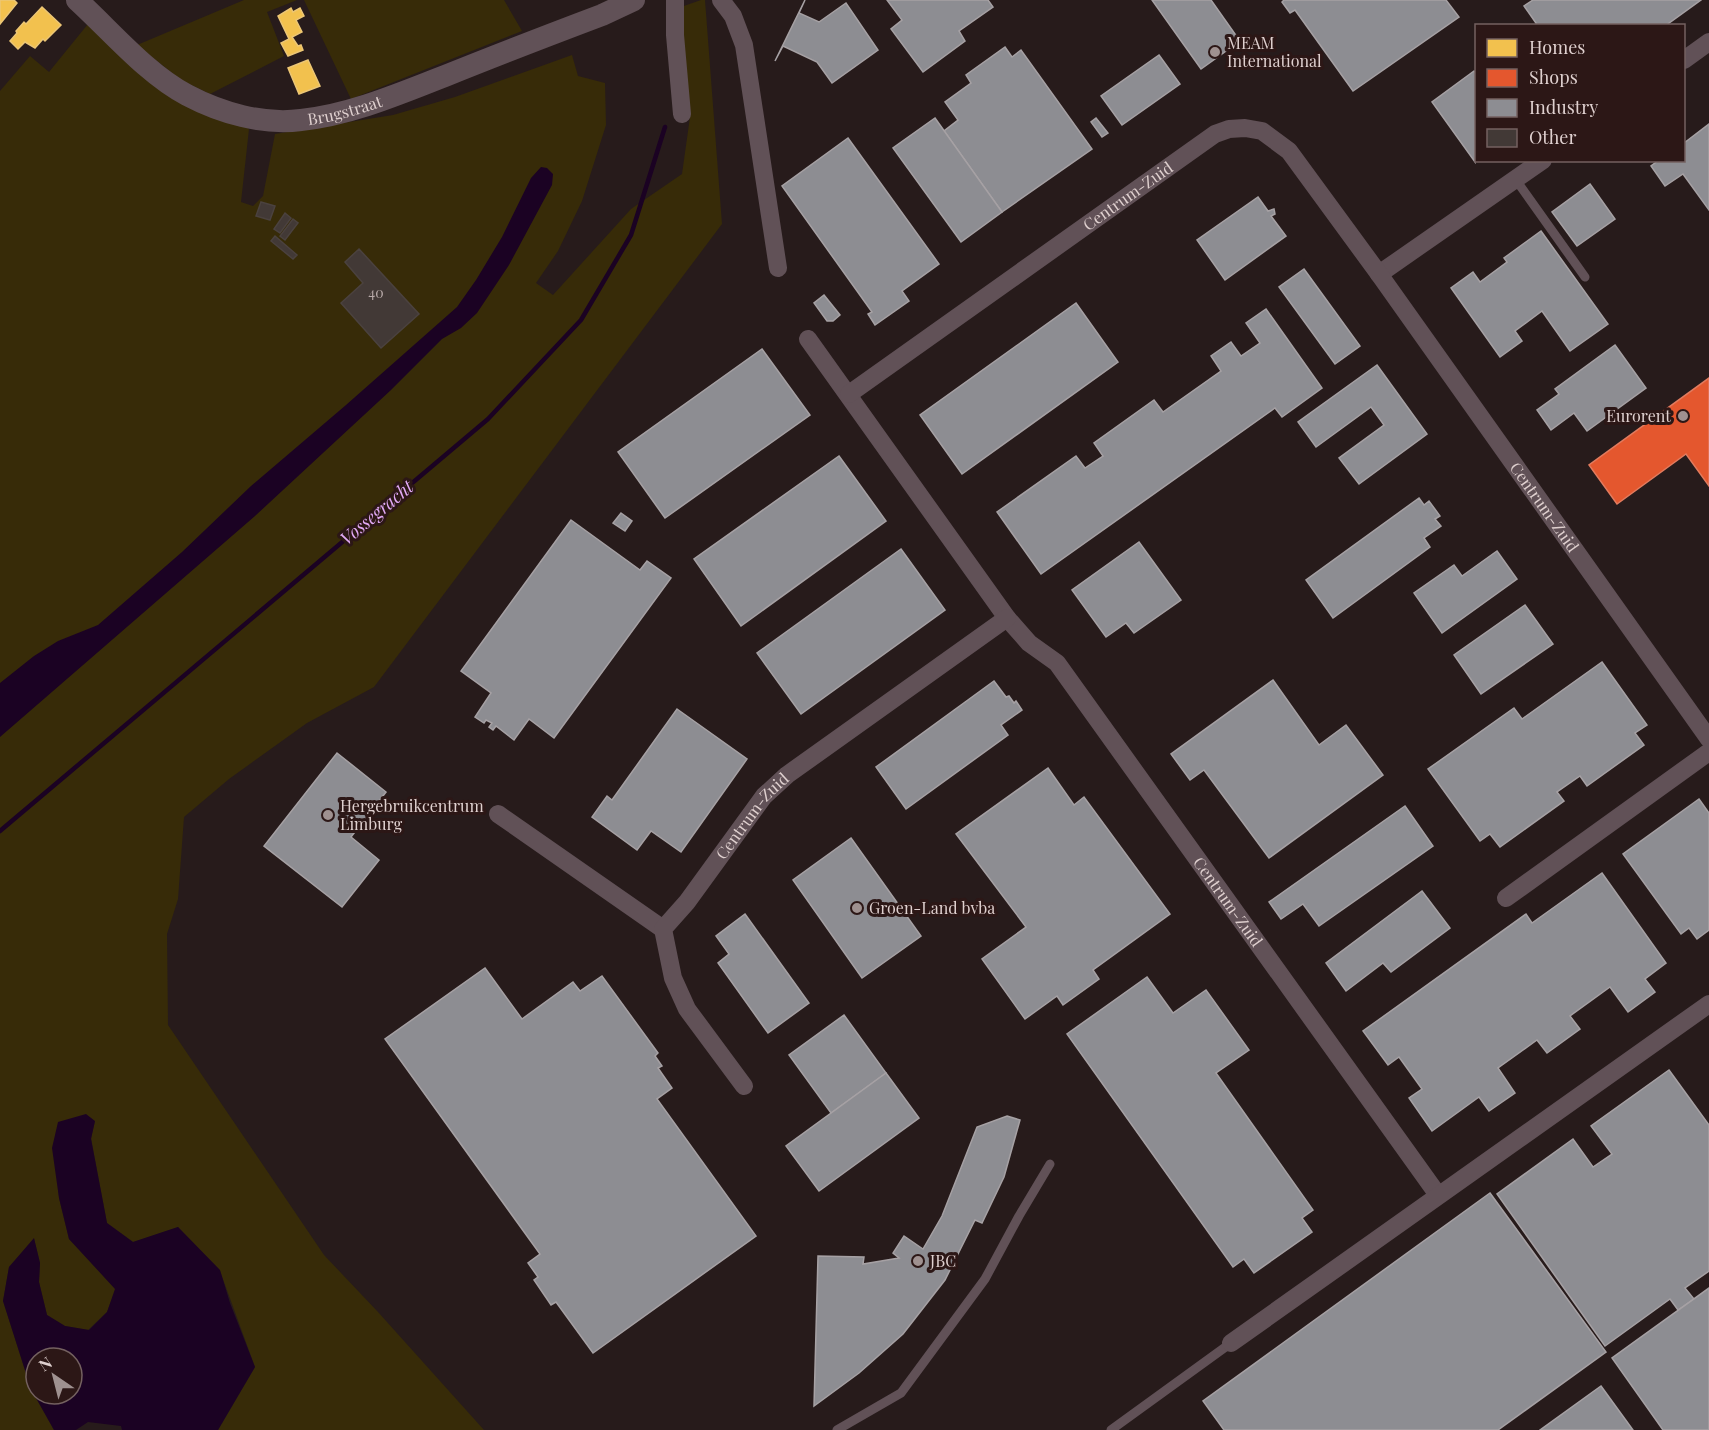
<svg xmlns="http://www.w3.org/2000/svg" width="1709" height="1430" font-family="'Playfair Display',serif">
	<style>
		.green { fill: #372b08 }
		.water { fill: #1b0223; fill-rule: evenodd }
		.homes { fill: #f2c14e; stroke: #ecc675; stroke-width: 1.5 }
		.shops { fill: #e4572e; stroke: #e27b5e; stroke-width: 1.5 }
		.industry { fill: #8d8d92; stroke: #a6a1a4; stroke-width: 1.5 }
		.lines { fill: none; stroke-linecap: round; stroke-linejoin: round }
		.stream { stroke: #1b0223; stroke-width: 4.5 }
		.building { fill: #423936; stroke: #4b423f; stroke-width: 1.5 }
		.service { stroke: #615157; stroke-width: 9 }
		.minor { stroke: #615157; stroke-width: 18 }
		.tertiary { stroke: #615157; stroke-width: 22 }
		.poi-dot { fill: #9f9190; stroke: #2c1716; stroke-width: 2 }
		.labels { text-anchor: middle; stroke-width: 6; stroke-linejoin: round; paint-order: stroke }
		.number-label { font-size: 14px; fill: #b8aaa9 }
		.poi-label { font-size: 16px; fill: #dfd0cf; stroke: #2c1716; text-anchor: start }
		.street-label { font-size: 16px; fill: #dfd0cf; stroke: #2c1716 }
		.water-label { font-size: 18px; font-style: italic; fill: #e1a9f5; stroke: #2c1716 }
	</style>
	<rect width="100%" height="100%" fill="#271b1b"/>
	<g class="green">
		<path d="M244 0H297L267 12 284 56 210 94 181 80 137 45Z"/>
		<path d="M304 0H504L522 31 351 99Z"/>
		<path d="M701 0H705L722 224 374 687 307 723 229 779 184 817 178 899 167 934 168 1025 324 1255 378 1312 484 1430H218L255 1367 220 1271 178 1227 133 1242 107 1223 91 1138 95 1121 57 1174 59 1198 69 1239 116 1289 107 1312 88 1330 65 1326 47 1315 39 1282 40 1263 34 1239 9 1267 3 1301 31 1389 54 1430H0V91L30 56 49 72 88 24 249 129 241 202 253 206 263 196 275 134 393 115 455 97 572 55 578 76 605 83 606 125 582 201 558 251 536 283 553 295 631 209 682 174 690 117 681 7Z"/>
	</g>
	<g class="water">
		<path d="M541 167 547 168 553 174 552 185 509 265 477 313 461 328 442 339 391 390 255 516 0 737V683L34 656 58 641 98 625 182 552 251 486 346 405 457 307 476 280 502 237 531 178Z"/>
		<path d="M86 1114 95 1121 91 1139 107 1223 133 1242 178 1227 220 1270 230 1303 255 1367 218 1430H122L121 1426 88 1422 76 1430H54L31 1389 3 1301 9 1267 34 1238 40 1263 39 1282 47 1315 65 1326 89 1330 107 1312 115 1289 69 1239 59 1198 52 1148 58 1122ZM36 1358H72V1394H36Z"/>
	</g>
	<g class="homes">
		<path d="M0 0H14L17 3 0 24Z"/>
		<path d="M42 7 61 25 45 41 43 39 35 48 25 42 18 49 10 41 17 33 16 31 24 22 26 24Z"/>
		<path d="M291 8 293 12 300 8 304 16 296 20 302 32 292 37 298 46 301 45 303 50 288 56 281 43 289 39 278 16Z"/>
		<path d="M308 60 320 86 299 94 288 68Z"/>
	</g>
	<path class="shops" d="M1709 378V486L1686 454 1617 504 1589 465Z"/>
	<g class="industry">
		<path d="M805 0 799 13 819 22 846 3 878 50 832 83 817 62 783 46 775 61Z"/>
		<path d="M887 0H988L993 7 959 31 965 41 923 72 891 29 902 20Z"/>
		<path d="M1152 0H1211L1240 41 1201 69Z"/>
		<path d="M1284 0H1446L1459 17 1353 91 1295 10 1290 13 1282 2Z"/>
		<path d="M1533 0H1701L1665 26H1538L1524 6Z"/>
		<path d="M1005 47 1012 57 1021 50 1092 149 1002 212 944 131 958 120 945 102 971 83 966 75Z"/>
		<path d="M1159 55 1180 84 1122 125 1101 96Z"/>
		<path d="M1474 71 1476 74 1475 162 1432 102Z"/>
		<path d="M935 118 1002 212 961 242 893 148Z"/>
		<path d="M1096 118 1108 133 1102 137 1091 122Z"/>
		<path d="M1709 124V210L1683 174 1665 186 1651 166 1659 160H1684V143Z"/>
		<path d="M848 138 939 264 902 291 909 301 875 325 868 314 872 312 782 186Z"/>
		<path d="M1590 184 1615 219 1577 246 1552 212Z"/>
		<path d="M1258 197 1268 211 1274 209 1275 214 1271 216 1286 236 1225 280 1197 240Z"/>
		<path d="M1541 231 1608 324 1570 351 1542 311 1515 331 1522 341 1500 357 1451 288 1473 272 1480 282 1507 262 1504 258Z"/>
		<path d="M1304 269 1360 346 1335 364 1279 287Z"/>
		<path d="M824 295 840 315 833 321H827L814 303Z"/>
		<path d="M1076 303 1118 362 962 474 920 415Z"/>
		<path d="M1266 309 1322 388 1282 417 1275 408 1041 574 997 512 1076 456 1085 468 1103 456 1094 443 1154 400 1163 412 1221 371 1211 356 1231 342 1241 356 1260 343 1246 323Z"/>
		<path d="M1615 345 1646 388 1587 431 1574 413 1551 430 1537 410 1559 394 1555 389Z"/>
		<path d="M762 349 810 415 665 518 618 452Z"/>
		<path d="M1377 365 1427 434 1359 484 1339 458 1384 425 1371 407 1316 447 1298 422Z"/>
		<path d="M839 456 886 521 741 626 694 559Z"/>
		<path d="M1419 498 1424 505 1429 501 1440 516 1435 519 1441 526 1424 538 1430 547 1333 618 1306 580Z"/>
		<path d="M621 513 632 521 625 531 613 523Z"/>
		<path d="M571 520 640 570 647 561 671 578 554 738 529 719 514 740 496 726 493 730 489 727 492 723 486 720 484 723 475 717 491 693 461 671Z"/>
		<path d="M1139 542 1181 600 1134 633 1126 623 1106 637 1072 590Z"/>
		<path d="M901 549 945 610 801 714 757 653Z"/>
		<path d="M1497 551 1517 579 1442 633 1414 593 1454 565 1462 576Z"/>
		<path d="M1525 605 1553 644 1481 694 1454 655Z"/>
		<path d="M1602 662 1647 725 1635 733 1644 745 1587 786 1580 776 1557 792 1564 801 1500 847 1490 834 1480 841 1428 769 1514 708 1522 719Z"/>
		<path d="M1273 680 1319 745 1346 725 1383 775 1269 858 1204 770 1190 780 1171 754Z"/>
		<path d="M994 681 1006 697 1009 696 1014 703 1016 701 1022 710 1001 725 1008 735 906 809 876 767Z"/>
		<path d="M677 709 747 759 681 852 651 831 637 850 592 817 607 796 612 800Z"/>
		<path d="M337 753 386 792 351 837 379 860 342 907 264 846Z"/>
		<path d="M1048 768 1074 805 1084 797 1170 914 1093 970 1099 979 1063 1005 1057 996 1025 1019 982 959 1026 927 956 834Z"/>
		<path d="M1699 799 1709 813V930L1697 939 1689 928 1681 934 1623 854Z"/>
		<path d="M1405 806 1433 846 1319 926 1303 904 1281 919 1269 902Z"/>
		<path d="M851 838 921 936 862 978 793 880Z"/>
		<path d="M1602 873 1666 963 1645 979 1655 992 1628 1012 1610 987 1570 1016 1580 1029 1547 1053 1537 1040 1498 1068 1515 1093 1489 1111 1479 1097 1432 1131 1409 1098 1422 1089 1399 1057 1388 1065 1363 1031 1526 914 1532 923Z"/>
		<path d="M1422 891 1450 928 1391 972 1383 963 1346 991 1326 963Z"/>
		<path d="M745 914 809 1003 768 1033 718 963 729 954 716 936Z"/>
		<path d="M485 968 522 1019 573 982 580 991 602 976 658 1053 655 1056 662 1066 658 1068 672 1088 657 1099 756 1236 593 1353 556 1302 551 1305 534 1280 538 1277 528 1263 540 1254 385 1039Z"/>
		<path d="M1147 977 1173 1013 1206 990 1249 1050 1216 1073 1313 1210 1302 1218 1312 1232 1254 1273 1244 1259 1233 1267 1067 1034Z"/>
		<path d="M844 1015 886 1073 831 1113 789 1055Z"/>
		<path d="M1669 1070 1709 1125V1271L1685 1288 1694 1299 1678 1310 1670 1299 1605 1346 1497 1194 1573 1139 1593 1167 1612 1154 1591 1126Z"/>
		<path d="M886 1073 919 1118 819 1191 786 1146Z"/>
		<path d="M1007 1116 1020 1120 1004 1177 982 1223 975 1220 945 1280 903 1334 859 1373 814 1406 818 1256 864 1257 863 1264 899 1258 893 1253 904 1236 923 1249 942 1216 977 1127Z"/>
		<path d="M1490 1193 1606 1352 1498 1430H1224L1203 1401Z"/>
		<path d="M1709 1288V1430H1663L1612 1358Z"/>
		<path d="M1601 1386 1633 1430H1540Z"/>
	</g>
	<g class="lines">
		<path class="stream" d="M0 831 488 419 581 320 631 235 665 127"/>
	</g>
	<g class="building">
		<path d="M261 202 275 206 270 220 256 216Z"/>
		<path d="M285 213 291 218 280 233 274 229Z"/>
		<path d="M293 219 298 223 285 240 280 236Z"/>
		<path d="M275 236 297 255 293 259 271 241Z"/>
		<path d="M359 249 419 314 381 348 341 303 363 283 345 262Z"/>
	</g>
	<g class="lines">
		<g class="service">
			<path d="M1516 180 1585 277"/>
			<path d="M837 1430 901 1393 985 1279 1019 1216 1050 1164"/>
			<path d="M1111 1430 1231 1343"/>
		</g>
		<g class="minor">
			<path d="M675 0V35L682 114"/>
			<path d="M721 0 733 16 744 45 778 268"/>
			<path d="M1684 60 1709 42"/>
			<path d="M1379 274 1543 160"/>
			<path id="s1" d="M808 339 1007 618 1029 643 1057 663 1438 1195"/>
			<path id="s2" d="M849 394 1215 134 1229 129 1245 128 1262 131 1289 151 1379 274 1709 739"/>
			<path d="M498 814 663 929"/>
			<path d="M1506 898 1709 752"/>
			<path id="s3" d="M744 1086 687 1009 673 978 663 929 687 902 764 796 787 775 1007 618"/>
			<path d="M1231 1343 1709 1004"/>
		</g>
		<path class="tertiary" id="s4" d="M77 0C111 31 147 74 187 95 221 113 263 125 301 120 350 115 399 94 445 76 497 55 549 35 602 15L634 0"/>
	</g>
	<g class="poi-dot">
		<circle cx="1215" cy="52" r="6"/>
		<circle cx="1683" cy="416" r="6"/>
		<circle cx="328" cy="815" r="6"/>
		<circle cx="857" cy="908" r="6"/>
		<circle cx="918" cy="1261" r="6"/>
	</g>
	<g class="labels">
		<g class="number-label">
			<text x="376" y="298">40</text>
		</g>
		<g class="poi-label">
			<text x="1227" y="49">MEAM<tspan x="1227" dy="18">International</tspan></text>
			<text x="1671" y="422" text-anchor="end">Eurorent</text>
			<text x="340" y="812">Hergebruikcentrum<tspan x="340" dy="18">Limburg</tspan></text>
			<text x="869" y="914">Groen-Land bvba</text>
			<text x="930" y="1267">JBC</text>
		</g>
		<g class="street-label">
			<text dy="6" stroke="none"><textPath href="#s4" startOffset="309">Brugstraat</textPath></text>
			<text dy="6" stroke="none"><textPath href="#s2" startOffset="342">Centrum-Zuid</textPath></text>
			<text dy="6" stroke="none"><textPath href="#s2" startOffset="969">Centrum-Zuid</textPath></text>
			<text dy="6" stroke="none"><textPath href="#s3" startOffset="324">Centrum-Zuid</textPath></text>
			<text dy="6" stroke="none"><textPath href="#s1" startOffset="704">Centrum-Zuid</textPath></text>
		</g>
		<g class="water-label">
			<text transform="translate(377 513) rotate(-40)" y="6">Vossegracht</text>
		</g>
	</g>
	<rect x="1475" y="24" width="210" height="138" fill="#2c1716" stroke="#746160" stroke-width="1.5"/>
	<rect x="1487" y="39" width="30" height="18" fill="#f2c14e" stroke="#746160" stroke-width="1.5"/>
	<text x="1529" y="54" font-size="18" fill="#dfd0cf">Homes</text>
	<rect x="1487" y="69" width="30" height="18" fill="#e4572e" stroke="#746160" stroke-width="1.5"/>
	<text x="1529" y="84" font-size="18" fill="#dfd0cf">Shops</text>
	<rect x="1487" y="99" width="30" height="18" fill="#8d8d92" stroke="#746160" stroke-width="1.5"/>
	<text x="1529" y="114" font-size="18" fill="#dfd0cf">Industry</text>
	<rect x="1487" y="129" width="30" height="18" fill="#423936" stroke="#746160" stroke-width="1.5"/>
	<text x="1529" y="144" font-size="18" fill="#dfd0cf">Other</text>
	<g transform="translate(54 1376) rotate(325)"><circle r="28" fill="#2c1716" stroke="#746160" stroke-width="1.5"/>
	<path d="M0-4.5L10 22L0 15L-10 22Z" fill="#9f9190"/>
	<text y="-9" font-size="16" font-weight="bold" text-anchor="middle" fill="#dfd0cf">N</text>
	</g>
</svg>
